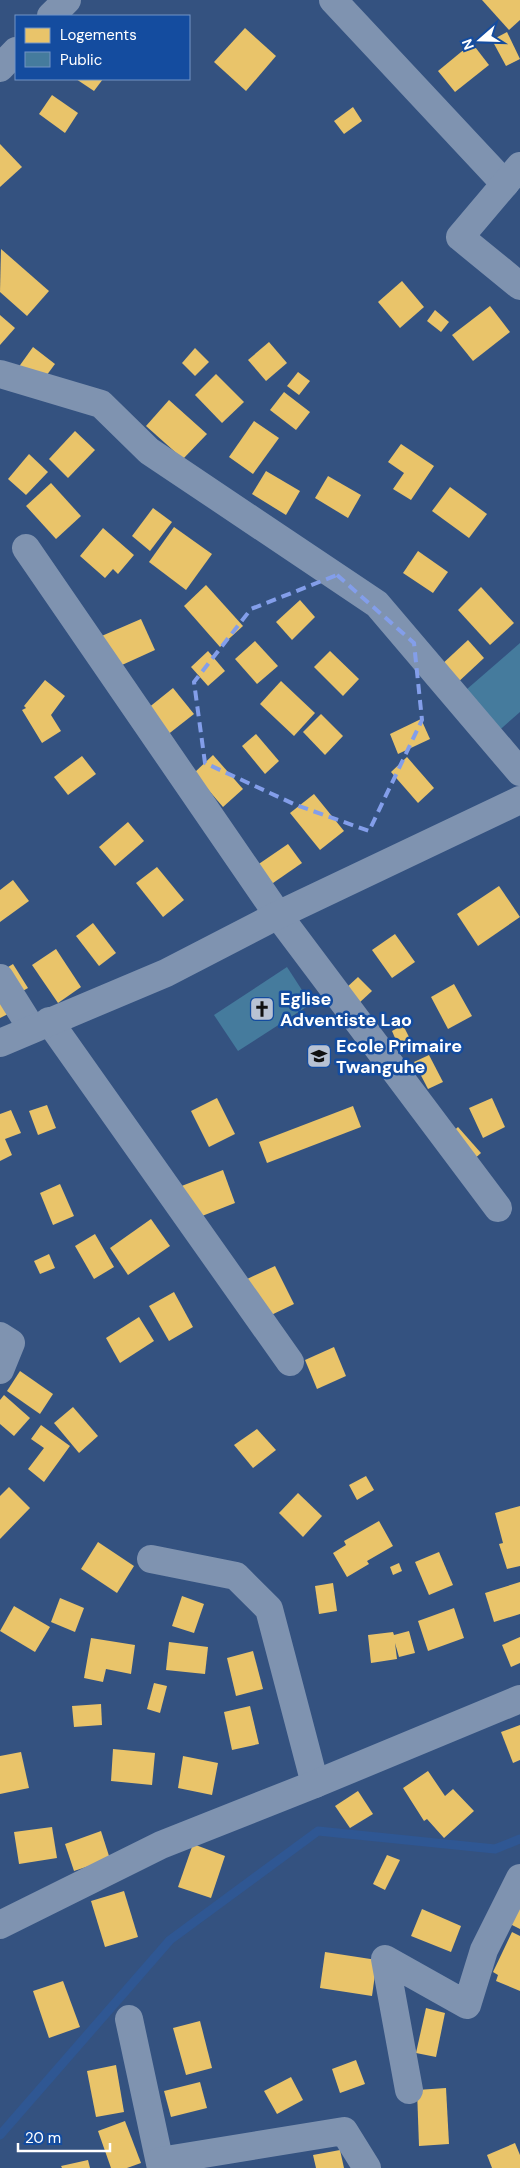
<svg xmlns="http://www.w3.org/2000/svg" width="520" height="2168" font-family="'DM Sans',sans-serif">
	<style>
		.homes { fill: #e9c46a }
		.public { fill: #457b9d }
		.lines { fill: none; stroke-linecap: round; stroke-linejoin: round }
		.stream { stroke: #2f5793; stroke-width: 9 }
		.minor { stroke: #7f93b0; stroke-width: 28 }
		.marked { fill: none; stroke: #839eea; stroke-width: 4; stroke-dasharray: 10 6; stroke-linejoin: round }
		.labels { text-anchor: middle; stroke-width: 5; stroke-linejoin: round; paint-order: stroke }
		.poi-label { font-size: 18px; font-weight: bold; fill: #fff; stroke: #144c9f; text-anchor: start }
	</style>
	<rect width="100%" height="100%" fill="#345280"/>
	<g class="homes">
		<path d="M482 0H520V20L509 30Z"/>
		<path d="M245 28 276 56 246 91 214 62Z"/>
		<path d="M507 32 520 59 506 66 492 40Z"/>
		<path d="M472 43 489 65 455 92 438 71Z"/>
		<path d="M76 79H103L94 91Z"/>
		<path d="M52 95 78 113 65 133 39 114Z"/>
		<path d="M353 107 362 121 344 134 334 121Z"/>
		<path d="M0 144 22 167 0 187Z"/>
		<path d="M1 249 49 291 27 316 0 292Z"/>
		<path d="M402 281 424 307 400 328 378 302Z"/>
		<path d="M490 306 510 332 473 361 452 335Z"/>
		<path d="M435 310 449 322 441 332 427 321Z"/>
		<path d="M0 315 15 328 0 345Z"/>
		<path d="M269 342 287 363 266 381 248 360Z"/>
		<path d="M33 347 55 364 35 391 13 375Z"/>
		<path d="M195 348 209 362 195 376 182 363Z"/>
		<path d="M298 372 310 381 299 395 287 386Z"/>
		<path d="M216 374 244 402 222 423 195 395Z"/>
		<path d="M284 392 310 412 296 430 270 410Z"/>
		<path d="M169 400 207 434 183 459 146 426Z"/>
		<path d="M254 421 279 438 253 474 229 457Z"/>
		<path d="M75 431 95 450 68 478 49 459Z"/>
		<path d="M401 444 434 466 411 500 393 489 404 473 388 462Z"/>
		<path d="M29 454 48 472 26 495 8 479Z"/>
		<path d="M266 471 300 491 286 515 252 494Z"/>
		<path d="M328 476 361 495 348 518 315 498Z"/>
		<path d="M51 483 81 516 56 539 26 506Z"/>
		<path d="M450 487 487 514 469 538 432 511Z"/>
		<path d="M153 508 172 522 150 551 132 536Z"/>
		<path d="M174 527 212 554 186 590 149 562Z"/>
		<path d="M103 528 134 555 118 574 113 569 105 578 80 556Z"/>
		<path d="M418 551 448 572 433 593 403 573Z"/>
		<path d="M206 585 243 626 220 647 184 606Z"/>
		<path d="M481 587 514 623 490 645 458 610Z"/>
		<path d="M300 600 315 617 292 640 276 622Z"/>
		<path d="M141 619 155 650 111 670 97 638Z"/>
		<path d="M468 640 484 658 455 685 439 667Z"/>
		<path d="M255 641 278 666 257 684 235 659Z"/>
		<path d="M208 651 225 671 208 686 191 667Z"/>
		<path d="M330 651 359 679 343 696 314 667Z"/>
		<path d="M45 680 65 696 51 715 61 731 42 743 22 710 26 708 24 706Z"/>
		<path d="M281 681 315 713 294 736 260 704Z"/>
		<path d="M173 688 194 714 157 743 137 717Z"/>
		<path d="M321 714 343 736 325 755 303 732Z"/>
		<path d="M421 719 430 739 398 754 390 734Z"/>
		<path d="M256 734 279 761 265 774 242 746Z"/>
		<path d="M213 755 243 789 223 807 194 773Z"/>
		<path d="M82 756 96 774 68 795 54 777Z"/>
		<path d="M407 757 434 788 418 803 391 772Z"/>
		<path d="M314 794 344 831 320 850 290 813Z"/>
		<path d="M128 822 144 841 115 866 99 847Z"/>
		<path d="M288 844 302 863 260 892 247 872Z"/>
		<path d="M157 867 184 900 163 917 136 883Z"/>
		<path d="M13 880 29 901 0 922V890Z"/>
		<path d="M499 886 520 917 478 946 457 914Z"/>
		<path d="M93 923 116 953 99 966 76 936Z"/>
		<path d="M395 934 415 962 392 978 372 950Z"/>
		<path d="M56 949 81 987 58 1003 32 965Z"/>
		<path d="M13 964 28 988 12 997 0 972Z"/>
		<path d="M358 977 372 991 345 1016 332 1001Z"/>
		<path d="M454 984 472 1016 448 1029 431 997Z"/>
		<path d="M0 1001 8 1014 0 1018Z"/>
		<path d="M403 1025 410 1039 398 1045 392 1031Z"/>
		<path d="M429 1055 443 1082 428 1089 414 1062Z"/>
		<path d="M217 1098 235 1134 209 1147 191 1111Z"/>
		<path d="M492 1098 505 1127 483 1138 469 1108Z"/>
		<path d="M47 1105 56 1128 38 1135 29 1111Z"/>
		<path d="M353 1106 361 1127 267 1163 259 1142Z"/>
		<path d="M11 1110 21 1133 5 1139 12 1155 0 1161V1114Z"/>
		<path d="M458 1127 481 1153 462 1170 439 1144Z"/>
		<path d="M223 1170 235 1203 192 1220 179 1187Z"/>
		<path d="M60 1184 74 1216 53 1225 40 1193Z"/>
		<path d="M151 1219 170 1246 128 1275 110 1248Z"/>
		<path d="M95 1234 114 1267 94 1279 75 1246Z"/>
		<path d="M49 1254 55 1268 40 1274 34 1261Z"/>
		<path d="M275 1266 294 1304 263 1319 245 1280Z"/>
		<path d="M174 1292 193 1327 169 1341 149 1306Z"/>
		<path d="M139 1317 154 1341 120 1363 106 1338Z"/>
		<path d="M334 1347 346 1376 317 1389 305 1360Z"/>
		<path d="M20 1371 53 1394 40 1414 7 1391Z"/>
		<path d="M4 1395 30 1418 14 1436 0 1424V1400Z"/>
		<path d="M73 1407 98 1436 79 1453 54 1423Z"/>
		<path d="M41 1425 70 1446 44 1482 28 1469 44 1448 31 1439Z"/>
		<path d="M257 1429 276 1450 253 1468 234 1445Z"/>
		<path d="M366 1476 374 1490 357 1500 349 1485Z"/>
		<path d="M9 1487 30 1508 0 1539V1496Z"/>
		<path d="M298 1493 322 1516 303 1537 279 1513Z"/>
		<path d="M520 1506V1566L507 1569 499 1544 503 1543 495 1513Z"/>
		<path d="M379 1521 393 1546 367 1561 369 1564 347 1577 333 1553 346 1545 344 1541Z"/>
		<path d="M98 1542 134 1566 117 1593 81 1569Z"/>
		<path d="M439 1552 453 1585 429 1595 415 1562Z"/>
		<path d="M399 1563 402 1571 393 1575 390 1567Z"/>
		<path d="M520 1582V1614L494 1622 485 1593Z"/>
		<path d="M333 1583 337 1611 319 1614 315 1586Z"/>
		<path d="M182 1596 204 1604 194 1633 172 1626Z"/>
		<path d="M60 1598 84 1608 75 1632 51 1622Z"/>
		<path d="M14 1606 50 1627 35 1652 0 1631Z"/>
		<path d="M454 1608 464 1638 428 1651 418 1621Z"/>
		<path d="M409 1631 415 1653 399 1657 395 1643 397 1659 371 1663 368 1635 393 1632 394 1635Z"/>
		<path d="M520 1637V1663L511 1667 502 1645Z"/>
		<path d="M91 1638 135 1645 131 1674 106 1669 103 1682 84 1678Z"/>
		<path d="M169 1642 208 1647 205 1674 166 1670Z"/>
		<path d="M253 1651 263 1689 236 1696 227 1658Z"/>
		<path d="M154 1683 167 1686 160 1713 147 1709Z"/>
		<path d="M101 1704 102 1725 74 1727 72 1706Z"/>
		<path d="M250 1706 259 1744 232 1750 224 1712Z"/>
		<path d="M520 1725V1760L513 1763 501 1732Z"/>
		<path d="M113 1749 155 1753 152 1785 111 1781Z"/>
		<path d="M21 1752 29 1788 0 1794V1756Z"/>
		<path d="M183 1756 218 1763 212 1795 178 1788Z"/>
		<path d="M428 1771 445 1796 453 1789 474 1811 444 1838 427 1819 424 1821 403 1788Z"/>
		<path d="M358 1791 373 1814 350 1828 335 1806Z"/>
		<path d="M52 1827 57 1858 19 1864 14 1832Z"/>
		<path d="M101 1831 110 1859 74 1871 65 1844Z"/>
		<path d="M193 1844 225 1856 211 1898 178 1887Z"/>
		<path d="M387 1855 400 1860 385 1890 373 1884Z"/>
		<path d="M124 1891 138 1937 105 1947 91 1901Z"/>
		<path d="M520 1903V1929L506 1922Z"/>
		<path d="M422 1909 461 1926 451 1952 411 1936Z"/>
		<path d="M512 1932 520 1936V1991L496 1981 498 1975 493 1972Z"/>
		<path d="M325 1952 377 1960 372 1996 320 1988Z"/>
		<path d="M63 1981 80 2027 49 2038 33 1991Z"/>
		<path d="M426 2008 445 2013 436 2057 416 2053Z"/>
		<path d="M200 2021 212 2068 186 2075 173 2028Z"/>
		<path d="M356 2060 365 2084 340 2093 332 2069Z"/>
		<path d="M116 2065 124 2112 96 2117 87 2071Z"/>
		<path d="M291 2077 303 2100 277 2114 264 2091Z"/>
		<path d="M200 2082 207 2108 171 2117 164 2091Z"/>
		<path d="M446 2088 449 2144 419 2146 417 2090Z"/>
		<path d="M125 2121 141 2163 127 2168H111L98 2131Z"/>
		<path d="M515 2143 520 2155V2168H492L487 2155Z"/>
		<path d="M340 2150 344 2168H316L313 2155Z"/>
		<path d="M88 2160 90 2168H62L61 2166Z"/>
	</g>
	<g class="public">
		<path d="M520 643V712L494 735 459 696Z"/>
		<path d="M287 967 311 1004 238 1051 214 1015Z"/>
	</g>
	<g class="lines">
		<path class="stream" d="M0 2135 170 1940 318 1831 495 1849 520 1839"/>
		<g class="minor">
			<path d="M333 0 505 184"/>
			<path d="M51 16 67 0"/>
			<path d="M0 68 16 51"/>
			<path d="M520 166 460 237 520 286"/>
			<path d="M0 374 101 404 149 451 377 604 520 772"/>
			<path d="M26 548 278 915 498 1208"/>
			<path d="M0 978 32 1029"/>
			<path d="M49 1021 290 1362"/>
			<path d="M0 1043 166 973 278 915 520 800"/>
			<path d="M0 1336 11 1343 0 1370"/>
			<path d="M151 1559 236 1576 269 1609 315 1784"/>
			<path d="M0 1925 161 1845 315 1784 520 1699"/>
			<path d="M129 2019 161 2168"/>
			<path d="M409 2090 385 1959 467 2005 484 1950 520 1878"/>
			<path d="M160 2161 344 2131 367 2168"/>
		</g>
	</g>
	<path class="marked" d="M337 575 414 643 422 720 369 831 296 805 205 763 194 682 251 609Z"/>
	<defs>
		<symbol id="church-square" viewBox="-11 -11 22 22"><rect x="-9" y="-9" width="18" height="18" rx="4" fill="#b8c2d3" stroke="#144c9f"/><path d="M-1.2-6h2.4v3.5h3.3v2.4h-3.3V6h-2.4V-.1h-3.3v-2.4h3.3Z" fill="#111"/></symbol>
		<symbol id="school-square" viewBox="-11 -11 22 22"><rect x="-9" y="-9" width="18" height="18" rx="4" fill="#b8c2d3" stroke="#144c9f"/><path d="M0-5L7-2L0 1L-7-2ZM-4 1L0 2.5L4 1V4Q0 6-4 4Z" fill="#111"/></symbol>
	</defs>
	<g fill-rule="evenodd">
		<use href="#church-square" x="248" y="995" width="28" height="28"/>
		<use href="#school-square" x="305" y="1042" width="28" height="28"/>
	</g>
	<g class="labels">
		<g class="poi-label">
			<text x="280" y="1005">Eglise<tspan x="280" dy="21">Adventiste Lao</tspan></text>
			<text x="336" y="1052">Ecole Primaire<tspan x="336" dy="21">Twanguhe</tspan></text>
		</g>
	</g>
	<rect x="15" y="15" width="175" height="65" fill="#144c9f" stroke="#7294c5"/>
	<rect x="25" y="28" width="25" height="15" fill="#e9c46a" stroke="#7294c5"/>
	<text x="60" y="40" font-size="15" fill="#ffffff">Logements</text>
	<rect x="25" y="52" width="25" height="15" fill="#457b9d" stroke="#7294c5"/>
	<text x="60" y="65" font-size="15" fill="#ffffff">Public</text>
	<g transform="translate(480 40) rotate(250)" stroke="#144c9f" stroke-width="4" paint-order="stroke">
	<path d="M0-4L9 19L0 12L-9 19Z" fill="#ffffff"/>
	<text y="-8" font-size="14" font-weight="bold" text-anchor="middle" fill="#ffffff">N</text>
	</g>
	<path d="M18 2143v8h92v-8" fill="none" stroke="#ffffff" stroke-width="2.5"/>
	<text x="25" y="2143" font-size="15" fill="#ffffff" stroke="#144c9f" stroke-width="4" paint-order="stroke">20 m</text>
</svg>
